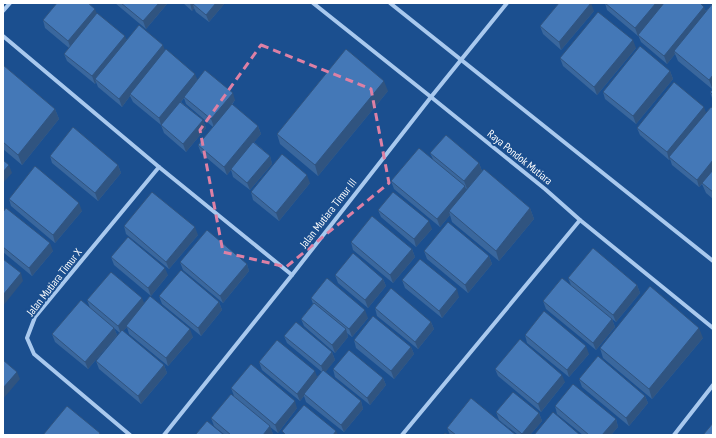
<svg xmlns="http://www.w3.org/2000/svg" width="716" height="438" font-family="'PT Sans Narrow',sans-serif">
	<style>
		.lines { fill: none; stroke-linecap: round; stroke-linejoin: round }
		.street { stroke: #a9c9ee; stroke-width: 4 }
		.wall { fill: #3a679d }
		.shaded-wall { fill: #305480 }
		.building { fill: #4478b7; stroke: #305480 }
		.marked { fill: none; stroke: #dd80a5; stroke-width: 3; stroke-dasharray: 8 5; stroke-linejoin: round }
		.labels { text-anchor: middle; stroke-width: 4; stroke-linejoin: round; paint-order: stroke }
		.street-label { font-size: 11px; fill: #fff; stroke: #1b4f8f }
	</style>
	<rect width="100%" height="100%" fill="#1b4f8f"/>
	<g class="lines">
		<g class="street">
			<path d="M313 3 431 97 545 189 580 220 713 328"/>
			<path d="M390 3 713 261"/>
			<path d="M3 11 10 3"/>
			<path d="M3 36 159 167 292 275"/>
			<path d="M130 435 34 354 27 338 35 317 159 167"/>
			<path d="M164 435 292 275 431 97 507 3"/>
			<path d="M402 435 580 220"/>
			<path d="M674 435 713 385"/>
		</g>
	</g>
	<g class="wall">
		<path d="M115 3H166L167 4 146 29Z"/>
		<path d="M183 3H225L209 22 196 12 194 8 192 11Z"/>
		<path d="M605 3H700L706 11 713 3V101L710 92 712 89 678 61 675 54 667 64 641 42 638 35V36L607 10Z"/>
		<path d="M594 11 561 50 543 34 540 26Z"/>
		<path d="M97 14 127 40 165 51 197 80 235 100 232 105 258 126 261 134 254 142 270 156 272 164 250 190 233 177 231 170 227 175 201 153 198 145 213 127 186 104 184 98 181 102 203 120 206 128 186 152 164 133 161 125 133 102 130 96 122 107 98 87 96 82 95 84 67 61 64 54 69 48 45 28 43 20Z"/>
		<path d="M636 48 597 95 563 66 560 58Z"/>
		<path d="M3 65 55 109 59 119 22 165 3 149Z"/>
		<path d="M670 71 673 79 636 124 605 99 603 92Z"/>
		<path d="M388 91 318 176 280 144 277 134Z"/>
		<path d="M713 108V199L706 193 702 184 699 187 672 165 670 159 669 160 640 135 637 128 706 113Z"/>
		<path d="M430 153 479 163 482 171 467 189 465 188 466 190 530 208 534 219 499 261 452 222 450 215 440 227 394 189 391 181 433 159Z"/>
		<path d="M50 156 118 165 121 173 98 201 52 163Z"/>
		<path d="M310 183 279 221 253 200 251 192Z"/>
		<path d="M9 199 82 211 55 243 11 206Z"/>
		<path d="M378 210 432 229 416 247 381 217Z"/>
		<path d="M3 212 53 251 32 276 3 252Z"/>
		<path d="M124 226 198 235 169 269 126 234Z"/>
		<path d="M351 242 412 249 415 257 393 283 353 250Z"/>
		<path d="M424 251 489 256 492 264 468 293 427 259Z"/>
		<path d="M111 257 168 275 151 296 114 265Z"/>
		<path d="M180 262 247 264 249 271 223 303 183 270Z"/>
		<path d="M335 275 383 279 386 286 368 308 338 283Z"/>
		<path d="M568 278 637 285 640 293 616 322 612 319 615 327 596 350 546 309 543 301 571 285Z"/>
		<path d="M402 280 459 297 442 318 405 288Z"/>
		<path d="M159 296 219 302 222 310 201 336 162 304Z"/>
		<path d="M311 298 368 318 352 337 347 333 348 337 335 353 304 326 301 319 313 304Z"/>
		<path d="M87 300 144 304 193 337 168 366 129 334 127 327 123 331 164 365 167 373 141 404 99 369 96 361 120 333 114 328 117 335 88 369 55 342 52 334 90 308Z"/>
		<path d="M375 308 431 322 434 329 418 349 377 316Z"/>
		<path d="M525 335 589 354 569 377 527 343Z"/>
		<path d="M284 336 332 352 335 360 325 372 361 401 363 409 344 432 306 402 304 396 300 401 262 370 259 362 317 377 322 372 287 343Z"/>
		<path d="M703 338 652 399 603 358 600 348Z"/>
		<path d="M354 340 411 347 414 354 394 379 356 348Z"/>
		<path d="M333 369 383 378 386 385 370 405 335 377Z"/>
		<path d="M495 369 565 382 541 412 498 376Z"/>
		<path d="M579 379 645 396 648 403 629 426 582 387Z"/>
		<path d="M231 388 297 408 278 433 270 427 273 434 272 435H225L214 426 211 418 234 396Z"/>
		<path d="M555 406 616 419 618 427 611 435H583L557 414Z"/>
		<path d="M496 412 539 413 542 421 530 435H518L499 420Z"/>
		<path d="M447 428 516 435H450Z"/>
	</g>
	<g class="shaded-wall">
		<path d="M159 3H166L167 4 146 29 143 21Z"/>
		<path d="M190 3H199L193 4 194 8 192 11Z"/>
		<path d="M216 3H225L209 22 206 15Z"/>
		<path d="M591 3 594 11 561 50 559 42Z"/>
		<path d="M656 3H665L638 36 635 28Z"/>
		<path d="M704 7 707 14 674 51 675 54 667 64 664 56Z"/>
		<path d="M95 9 98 16 71 49 68 41Z"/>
		<path d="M125 36 128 43 95 79 96 82 95 84 92 76Z"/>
		<path d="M633 40 636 48 597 95 594 87Z"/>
		<path d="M163 45 166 53 130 94V96L122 107 119 99Z"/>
		<path d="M670 71 673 79 636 124 633 116Z"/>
		<path d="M195 74 198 81 184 97V98L161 125 159 118Z"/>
		<path d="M713 75V90L709 80Z"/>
		<path d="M384 81 388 91 318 176 315 165Z"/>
		<path d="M233 93 235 100 214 127 211 119Z"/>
		<path d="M704 107 707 115 669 157 670 159 669 160 667 152Z"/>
		<path d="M55 109 59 119 22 165 18 155Z"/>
		<path d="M203 120 206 128 186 152 183 144Z"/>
		<path d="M258 126 261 134 231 170V169V170L227 175 224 167Z"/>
		<path d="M270 156 272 164 250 190 247 183Z"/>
		<path d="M713 160V171L699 187 697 180Z"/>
		<path d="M479 163 482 171 467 189 464 181Z"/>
		<path d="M9 165 12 173 3 183V172Z"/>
		<path d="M118 165 121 173 98 201 95 193Z"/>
		<path d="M307 175 310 183 279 221 276 213Z"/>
		<path d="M465 186 467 193 449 211 450 215 440 227 437 219Z"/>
		<path d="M79 203 82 211 55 243 53 235Z"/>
		<path d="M530 208 534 219 499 261 496 251Z"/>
		<path d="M429 221 432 229 416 247 414 239Z"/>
		<path d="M195 227 198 235 169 269 166 262Z"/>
		<path d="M50 243 53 251 32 276 29 268Z"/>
		<path d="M412 249 415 257 393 283 390 275Z"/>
		<path d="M489 256 492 264 468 293 465 285Z"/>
		<path d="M247 264 249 271 223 303 220 296Z"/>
		<path d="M165 268 168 275 151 296 148 288Z"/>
		<path d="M21 273 23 281 3 306V295Z"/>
		<path d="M383 279 386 286 368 308 365 300Z"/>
		<path d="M637 285 640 293 616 322 613 315Z"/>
		<path d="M457 289 459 297 442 318 439 311Z"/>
		<path d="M142 298 145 305 121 334 118 326Z"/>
		<path d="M219 302 222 310 201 336 198 328Z"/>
		<path d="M365 310 368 318 352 337 349 329Z"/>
		<path d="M612 319 615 327 596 350 593 343Z"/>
		<path d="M431 322 434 329 418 349 415 342Z"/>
		<path d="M114 328 117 335 88 369 85 362Z"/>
		<path d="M699 328 703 338 652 399 649 389Z"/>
		<path d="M190 329 193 337 168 366 166 358Z"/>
		<path d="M346 329 348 337 335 353 332 345Z"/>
		<path d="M586 346 589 354 569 377 567 370Z"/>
		<path d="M411 347 414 354 394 379 391 371Z"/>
		<path d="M332 352 335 360 324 374 321 366Z"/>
		<path d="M164 365 167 373 141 404 138 396Z"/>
		<path d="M315 371 318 379 304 394V396L300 401 297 394Z"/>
		<path d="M17 372 20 379 3 399V388Z"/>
		<path d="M562 375 565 382 541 412 538 404Z"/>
		<path d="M383 378 386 385 370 405 367 398Z"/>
		<path d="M645 396 648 403 629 426 626 418Z"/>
		<path d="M295 401 297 408 278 433 275 425Z"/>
		<path d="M361 401 363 409 344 432 341 425Z"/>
		<path d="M539 413 542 421 530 435H523L522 434Z"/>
		<path d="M616 419 618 427 611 435H602Z"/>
		<path d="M270 426 273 434 272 435H263Z"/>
		<path d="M336 431 338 435H333Z"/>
	</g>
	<g class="building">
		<path d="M57 3H88L95 9 68 41 43 20Z"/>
		<path d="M121 3H159L143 21Z"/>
		<path d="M194 3H216L206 15 193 4Z"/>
		<path d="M559 3H591L559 42 540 26Z"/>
		<path d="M605 3H656L635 28Z"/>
		<path d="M664 3H700L704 7 664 56 638 35Z"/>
		<path d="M713 3V75L709 80 674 51Z"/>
		<path d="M598 12 633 40 594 87 560 58Z"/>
		<path d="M97 13 125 36 92 76 64 54Z"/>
		<path d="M139 25 163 45 119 99 95 79Z"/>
		<path d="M640 46 670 71 633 116 603 92Z"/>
		<path d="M166 49 195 74 159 118 130 94Z"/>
		<path d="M346 49 384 81 315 165 277 134Z"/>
		<path d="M3 65 55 109 18 155 3 142Z"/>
		<path d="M205 70 233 93 211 119 184 97Z"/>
		<path d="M674 82 704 107 667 152 637 128Z"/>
		<path d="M713 89V95L710 92Z"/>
		<path d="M180 102 203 120 183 144 161 125Z"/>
		<path d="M232 104 258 126 224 167 198 145Z"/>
		<path d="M711 107 713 108V160L697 180 669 157Z"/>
		<path d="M73 127 118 165 95 193 50 156Z"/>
		<path d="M446 135 479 163 464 181 430 153Z"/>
		<path d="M253 142 270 156 247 183 231 169Z"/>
		<path d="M419 148 465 186 437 219 391 181Z"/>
		<path d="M282 154 307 175 276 213 251 192Z"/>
		<path d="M3 160 9 165 3 172Z"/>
		<path d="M35 166 79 203 53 235 9 199Z"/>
		<path d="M484 169 530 208 496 251 449 211Z"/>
		<path d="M713 170V192L702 183Z"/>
		<path d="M152 192 195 227 166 262 124 226Z"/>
		<path d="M393 192 429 221 414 239 378 210Z"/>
		<path d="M6 208 50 243 29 268 3 247V212Z"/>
		<path d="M372 216 412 249 390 275 351 242Z"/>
		<path d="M448 222 489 256 465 285 424 251Z"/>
		<path d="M207 230 247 264 220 296 180 262Z"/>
		<path d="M128 237 165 268 148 288 111 257Z"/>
		<path d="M593 248 637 285 613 315 568 278Z"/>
		<path d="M353 253 383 279 365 300 335 275Z"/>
		<path d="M3 259 21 273 3 295Z"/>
		<path d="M420 259 457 289 439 311 402 280Z"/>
		<path d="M181 270 219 302 198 328 159 296Z"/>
		<path d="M111 272 142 298 118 326 87 300Z"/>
		<path d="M327 278 365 310 349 329 311 298Z"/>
		<path d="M562 278 612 319 593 343 543 301Z"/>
		<path d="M650 286 699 328 649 389 600 348Z"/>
		<path d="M391 288 431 322 415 342 375 308Z"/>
		<path d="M150 296 190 329 166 358 126 326Z"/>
		<path d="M81 300 114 328 85 362 52 334Z"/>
		<path d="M314 303 346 329 332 345 301 319Z"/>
		<path d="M544 311 586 346 567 370 525 335Z"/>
		<path d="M373 316 411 347 391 371 354 340Z"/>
		<path d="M296 322 332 352 321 366 284 336Z"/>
		<path d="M122 330 164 365 138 396 96 361Z"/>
		<path d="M520 339 562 375 538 404 495 369Z"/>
		<path d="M277 340 315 371 297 394 259 362Z"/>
		<path d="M349 350 383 378 367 398 333 369Z"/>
		<path d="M598 356 645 396 626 418 579 379Z"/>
		<path d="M3 360 17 372 3 388Z"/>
		<path d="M251 364 295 401 275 425 231 388Z"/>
		<path d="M323 370 361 401 341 425 304 394Z"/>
		<path d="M573 384 616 419 602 435H589L555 406Z"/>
		<path d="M513 392 539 413 522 434 496 412Z"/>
		<path d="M231 394 270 426 263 435H231L211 418Z"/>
		<path d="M471 398 516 435H456L447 428Z"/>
		<path d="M304 405 336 431 333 435H286L282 431Z"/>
		<path d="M67 406 100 433 99 435H43Z"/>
		<path d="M553 412 580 435H534Z"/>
		<path d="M207 421 224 435H197L196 434Z"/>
		<path d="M713 423V435H703Z"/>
		<path d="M445 433 448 435H443Z"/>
	</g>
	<path class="marked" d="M261 45 371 89 389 183 286 267 223 252 200 130Z"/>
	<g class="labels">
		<g class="street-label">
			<text transform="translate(520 157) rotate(39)" y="4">Raya Pondok Mutiara</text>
			<text transform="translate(328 213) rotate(-52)" y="4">Jalan Mutiara Timur III</text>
			<text transform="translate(54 282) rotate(-52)" y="4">Jalan Mutiara Timur X</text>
		</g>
	</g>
	<rect width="716" height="438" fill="none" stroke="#ffffff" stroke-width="8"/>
</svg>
